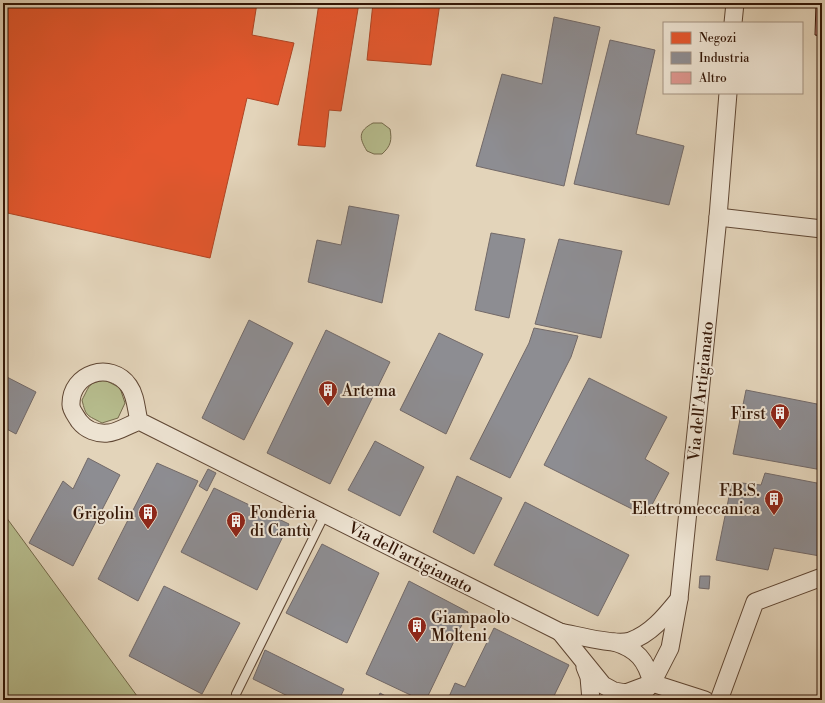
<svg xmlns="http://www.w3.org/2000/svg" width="825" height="703" font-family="'Libre Bodoni',serif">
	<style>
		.green { fill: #b6bc8d; stroke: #74694a }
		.shops { fill: #e4572e; stroke: #af4422 }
		.industry { fill: #8d8d92; stroke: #726968 }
		.building { fill: #de968f; stroke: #331606 }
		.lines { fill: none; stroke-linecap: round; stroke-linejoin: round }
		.lane-casing { stroke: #5f4633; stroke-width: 10 }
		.street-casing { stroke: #5f4633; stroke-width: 19 }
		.lane { stroke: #ede3d2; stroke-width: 8 }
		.street { stroke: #ede3d2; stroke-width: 17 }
		.labels { text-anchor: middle; stroke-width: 4; stroke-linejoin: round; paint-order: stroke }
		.poi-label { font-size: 16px; fill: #331606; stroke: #ede3d2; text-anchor: start }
		.street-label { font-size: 16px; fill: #331606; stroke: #ede3d2 }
	</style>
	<rect width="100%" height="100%" fill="#e3d4ba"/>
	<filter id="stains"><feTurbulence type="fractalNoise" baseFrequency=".005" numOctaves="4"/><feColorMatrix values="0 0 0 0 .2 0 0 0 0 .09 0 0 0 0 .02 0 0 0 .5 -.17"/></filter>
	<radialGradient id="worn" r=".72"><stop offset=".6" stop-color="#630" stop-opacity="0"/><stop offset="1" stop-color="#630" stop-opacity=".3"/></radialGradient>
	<g class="green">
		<path d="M373 123H382L390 129C392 140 391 146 382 154H374L367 151C359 138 358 131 373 123Z"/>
		<path d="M105 380 120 388 125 403 118 418 102 423C87 415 86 417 82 400 90 385 88 383 105 380Z"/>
		<path d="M3 513 17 532 140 700H3Z"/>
	</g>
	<g class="shops">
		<path d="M3 3H257L252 35 294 43 278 105 247 98 210 258 3 212Z"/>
		<path d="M319 3H359L341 111 329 110 325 147 298 145Z"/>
		<path d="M373 3H440L431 65 367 60Z"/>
	</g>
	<g class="industry">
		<path d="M554 17 600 27 564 186 476 166 502 74 542 84Z"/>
		<path d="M610 40 655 50 636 134 684 146 669 205 574 184Z"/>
		<path d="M349 206 399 215 382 303 308 282 317 240 341 245Z"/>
		<path d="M491 233 525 239 509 318 475 310Z"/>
		<path d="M559 239 622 251 601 338 535 324Z"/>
		<path d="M249 320 293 343 244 440 202 418Z"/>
		<path d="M534 328 578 336 571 357 510 478 470 459 529 343Z"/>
		<path d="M326 330 390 362 330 484 267 453Z"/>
		<path d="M439 333 483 354 446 434 400 410Z"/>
		<path d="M3 375 36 392 16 434 3 427Z"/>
		<path d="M589 378 667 417 645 459 669 473 646 516 544 465Z"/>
		<path d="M746 390 822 405V470L733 454Z"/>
		<path d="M375 441 424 467 400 516 348 490Z"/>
		<path d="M88 458 120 475 73 566 29 543 63 481 73 489Z"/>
		<path d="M157 463 198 481 138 601 98 579Z"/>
		<path d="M208 469 216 473 207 491 199 486Z"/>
		<path d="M765 473 822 484V548L820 556 774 548 768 570 716 560 732 482 761 485Z"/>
		<path d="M457 476 502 498 474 554 433 532Z"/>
		<path d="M214 488 289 524 257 590 181 552Z"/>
		<path d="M525 502 629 555 598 616 494 565Z"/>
		<path d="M322 544 379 573 347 643 286 613Z"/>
		<path d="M700 576H710L709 589 699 588Z"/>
		<path d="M409 581 468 612 426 700H421L366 674Z"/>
		<path d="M164 586 240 623 202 694 129 656Z"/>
		<path d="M494 628 569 665 552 700 448 699 455 683 465 687Z"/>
		<path d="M265 650 344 689 339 700H296L253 679Z"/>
		<path d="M380 693 393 700H377Z"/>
	</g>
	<path class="building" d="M816 3H822V36L815 35Z"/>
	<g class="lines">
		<defs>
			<g id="lane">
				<path d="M237 700 236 694 325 514"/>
				<path d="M251 700H252"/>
			</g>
			<g id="street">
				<path d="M733 23 735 3"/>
				<path d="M718 217 822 229"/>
				<path d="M139 421C136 409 136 396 129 386 111 360 70 373 71 405 71 410 76 416 79 421 86 430 97 434 108 433 116 433 131 424 139 421L560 632C577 635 614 646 630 641 651 634 666 615 679 599"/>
				<path d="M560 632 603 685 614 691 626 693 650 684"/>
				<path d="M614 642C637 649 646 660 652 683"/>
				<path d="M585 667 589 677 591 700"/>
				<path d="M652 683 705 700"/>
				<path d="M637 700 652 683 670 648 679 599 718 217 728 93"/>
				<path d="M719 700 755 602 822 577"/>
			</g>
		</defs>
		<use href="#lane" class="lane-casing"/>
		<use href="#street" class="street-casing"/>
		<use href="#lane" class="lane"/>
		<use href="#street" class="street"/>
	</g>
	<defs>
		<symbol id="building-pin" viewBox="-11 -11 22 30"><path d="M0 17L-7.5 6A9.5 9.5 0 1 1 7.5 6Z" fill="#8f2418" stroke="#ede3d2"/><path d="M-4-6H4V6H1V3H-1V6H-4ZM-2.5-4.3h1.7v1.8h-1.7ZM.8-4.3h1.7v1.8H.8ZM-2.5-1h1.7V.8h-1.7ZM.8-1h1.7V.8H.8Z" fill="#fff"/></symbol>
	</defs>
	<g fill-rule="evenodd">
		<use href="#building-pin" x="317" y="379" width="22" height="30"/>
		<use href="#building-pin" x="769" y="402" width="22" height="30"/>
		<use href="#building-pin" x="763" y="488" width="22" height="30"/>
		<use href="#building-pin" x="137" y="502" width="22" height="30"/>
		<use href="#building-pin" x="225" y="510" width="22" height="30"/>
		<use href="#building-pin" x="406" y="615" width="22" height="30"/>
	</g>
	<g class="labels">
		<g class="poi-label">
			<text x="342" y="396">Artema</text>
			<text x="766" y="419" text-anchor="end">First</text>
			<text x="760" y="496" text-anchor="end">F.B.S.<tspan x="760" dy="18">Elettromeccanica</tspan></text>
			<text x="250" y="518">Fonderia<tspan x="250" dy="18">di Cantù</tspan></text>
			<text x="134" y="519" text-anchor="end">Grigolin</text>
			<text x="431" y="623">Giampaolo<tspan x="431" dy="18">Molteni</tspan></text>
		</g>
		<g class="street-label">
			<text transform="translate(700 391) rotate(-84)" y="6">Via dell'Artigianato</text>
			<text transform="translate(411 557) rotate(27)" y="6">Via dell'artigianato</text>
		</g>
	</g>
	<rect width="825" height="703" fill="none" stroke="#e3d4ba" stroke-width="16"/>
	<rect x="4" y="4" width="817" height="695" fill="none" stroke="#331606" stroke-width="2"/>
	<rect x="8" y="8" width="809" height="687" fill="none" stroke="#331606"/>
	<rect x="663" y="22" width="140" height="72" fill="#ede3d2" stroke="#a39180"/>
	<rect x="671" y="32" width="20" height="12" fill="#e4572e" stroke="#a39180"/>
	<text x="699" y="42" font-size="12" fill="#331606">Negozi</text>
	<rect x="671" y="52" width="20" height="12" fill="#8d8d92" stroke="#a39180"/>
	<text x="699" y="62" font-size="12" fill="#331606">Industria</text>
	<rect x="671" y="72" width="20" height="12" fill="#de968f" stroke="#a39180"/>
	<text x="699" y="82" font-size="12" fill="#331606">Altro</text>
	<rect width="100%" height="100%" filter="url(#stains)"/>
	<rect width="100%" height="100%" fill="url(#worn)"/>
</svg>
